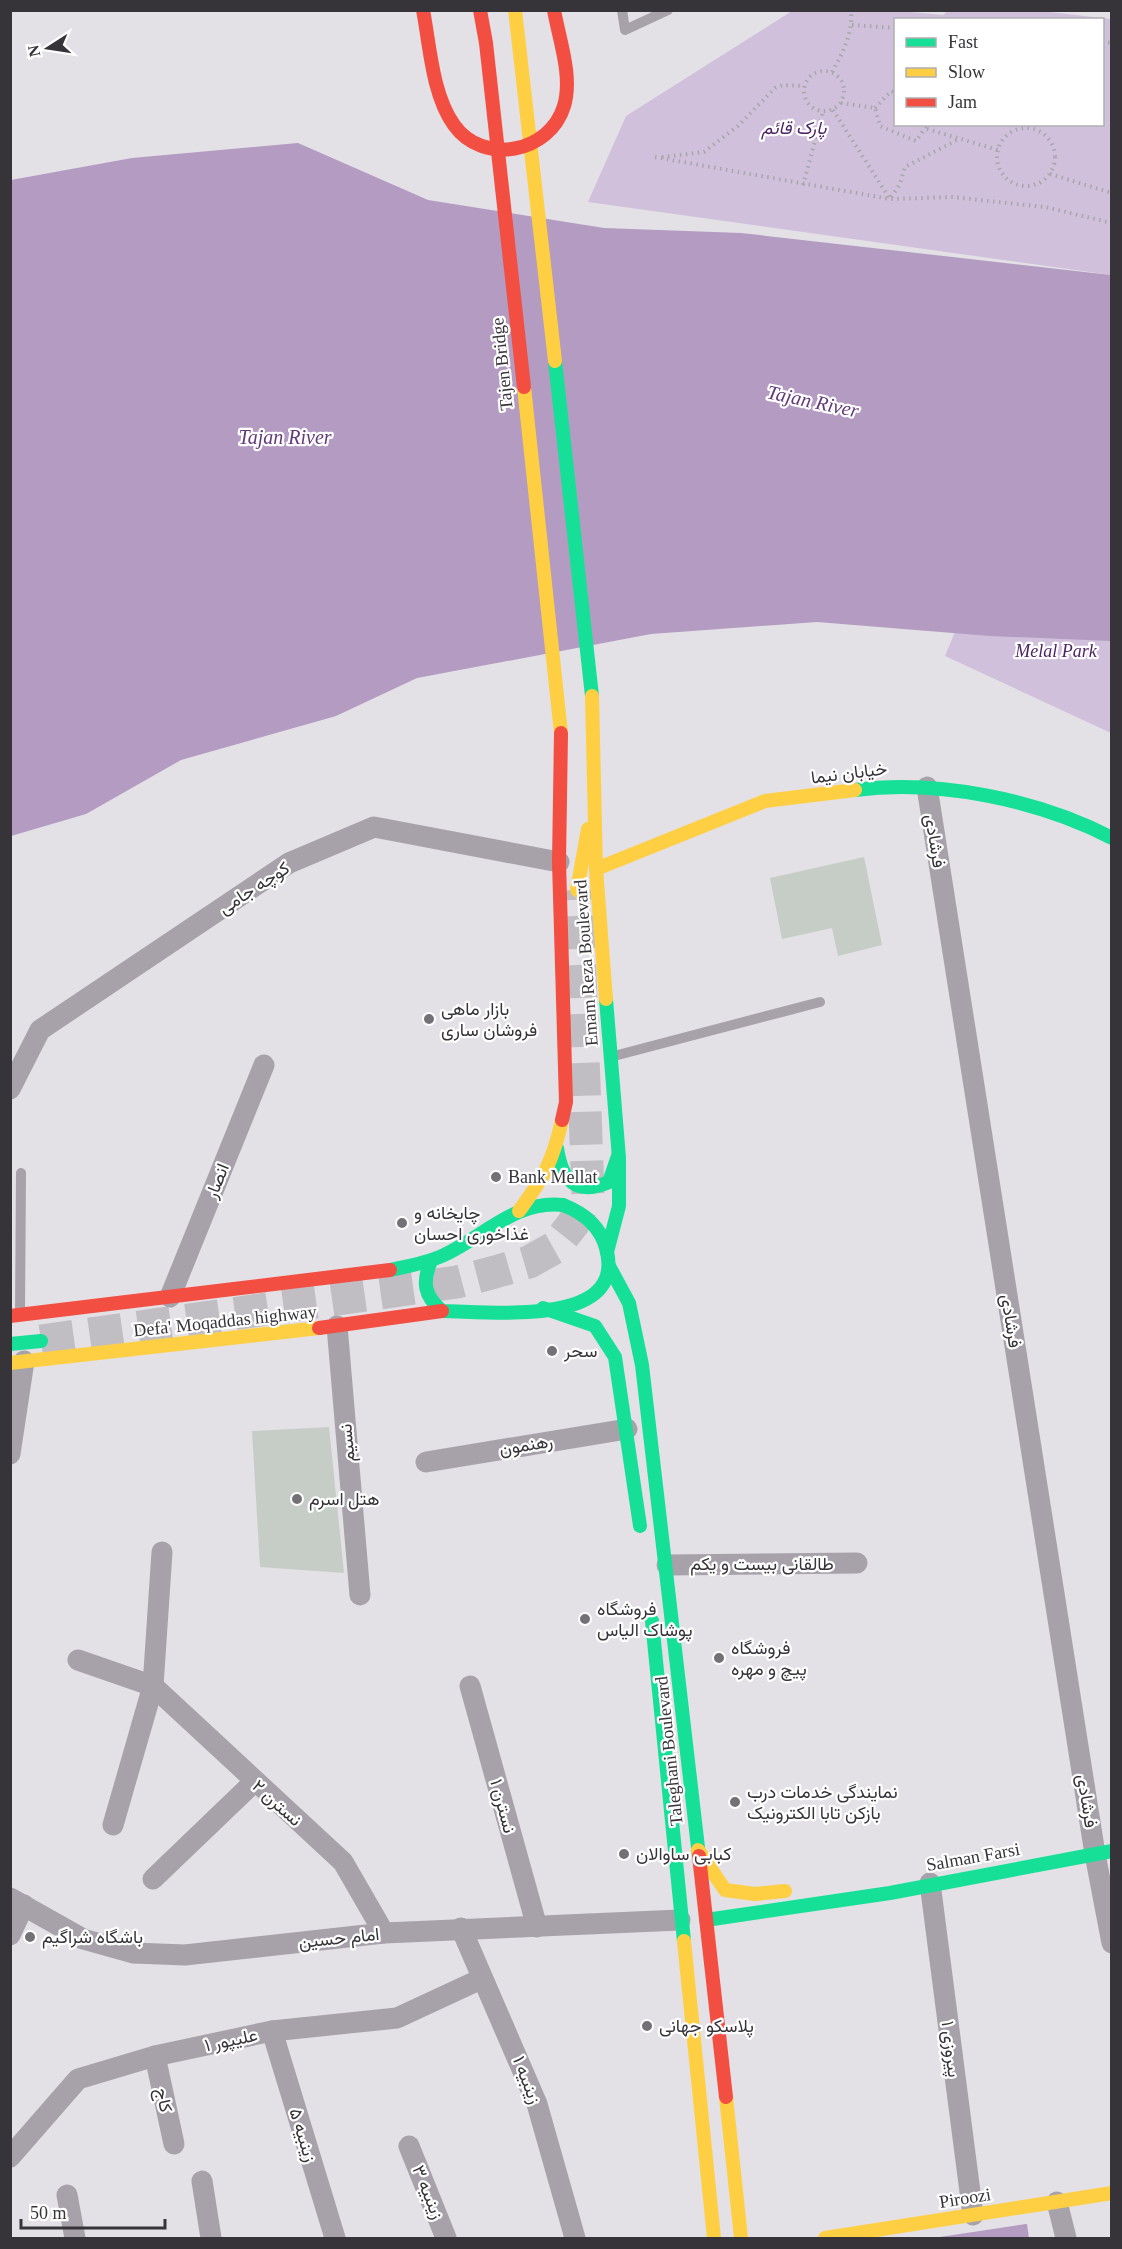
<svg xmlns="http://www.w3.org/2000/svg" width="1122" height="2249" font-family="'Times New Roman',Vazirmatn,serif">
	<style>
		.green { fill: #d0c0dc; fill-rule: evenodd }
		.water { fill: #b39bc1 }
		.building { fill: #c6cdc6 }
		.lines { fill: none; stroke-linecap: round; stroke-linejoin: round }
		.highway-tunnel { stroke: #c1bec3; stroke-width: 33; stroke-dasharray: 33 16; stroke-linecap: butt }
		.path { stroke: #a9a6ab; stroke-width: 4; stroke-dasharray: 1.5 4.5; stroke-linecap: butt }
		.lane { stroke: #a7a2aa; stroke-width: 10 }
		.street { stroke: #a7a2aa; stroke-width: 21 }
		.fast { stroke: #16e098; stroke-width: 14 }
		.slow { stroke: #ffcf43; stroke-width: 14 }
		.jam { stroke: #f24e42; stroke-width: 14 }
		.poi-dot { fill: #737076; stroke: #fff; stroke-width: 2 }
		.labels { text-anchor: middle; stroke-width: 4.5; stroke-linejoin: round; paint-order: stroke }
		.park-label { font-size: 18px; font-style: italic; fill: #4d2463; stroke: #fff }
		.street-label { font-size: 18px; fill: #373439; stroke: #fff }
		.poi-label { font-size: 18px; fill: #373439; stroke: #fff; text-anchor: start }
		.water-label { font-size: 20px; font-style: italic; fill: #63397a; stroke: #fff }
	</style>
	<rect width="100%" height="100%" fill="#e3e0e6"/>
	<g class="green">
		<path d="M889 10 943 15 949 10H1032L1111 19V275L588 202 626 116 792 11ZM896 20H1102V124H896Z"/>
		<path d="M974 586 1111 621V733L945 656Z"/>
	</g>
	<g class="water">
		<path d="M298 143 428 200 604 228 741 233 1111 275V641L990 636 817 622 651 634 417 678 336 716 181 760 86 814 11 836V180L132 158Z"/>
		<path d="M1027 2224 1029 2238H933L1026 2224Z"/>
	</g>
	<g class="building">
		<path d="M864 857 882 945 838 956 832 928 782 939 770 878Z"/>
		<path d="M329 1427 344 1573 260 1567 252 1431Z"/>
	</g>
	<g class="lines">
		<path class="highway-tunnel" d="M41 1341 457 1282 495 1272 529 1262 554 1248 573 1224 588 1194 577 890"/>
		<g class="path">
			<path d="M852 25 896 28"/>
			<path d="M1102 42 1112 43"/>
			<circle cx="824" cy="91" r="20"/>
			<path d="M832 72C843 52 853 34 851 10"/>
			<path d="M841 103 875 108 880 126 916 141 928 124"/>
			<path d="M875 108 891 91 896 93"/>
			<path d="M833 110 890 199 900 184 905 167 959 139"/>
			<circle cx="1026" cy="157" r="29"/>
			<path d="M927 129 998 150"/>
			<path d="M655 157 890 199 952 197 1045 207 1112 223"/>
			<path d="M662 157 704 152 738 126 775 88 783 85 804 86"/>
			<path d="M1050 174 1112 193"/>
			<path d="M803 185 823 112"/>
		</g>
		<g class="lane">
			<path d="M622 10 625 30 668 10"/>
			<path d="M614 1056 820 1002"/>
			<path d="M20 1311 21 1173"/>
		</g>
		<g class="street">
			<path d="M927 787 1095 1854 1112 1943"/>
			<path d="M10 1089 40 1030 289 863 374 827 559 862"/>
			<path d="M170 1297 264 1065"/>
			<path d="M337 1326 360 1595"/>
			<path d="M10 1454 24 1361"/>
			<path d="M426 1462 627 1429"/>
			<path d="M667 1565 857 1563"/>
			<path d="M78 1660 153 1686 343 1862 384 1933"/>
			<path d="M470 1686 537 1927"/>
			<path d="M113 1825 153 1686 162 1552"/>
			<path d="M153 1879 254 1782"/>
			<path d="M930 1883 973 2215"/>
			<path d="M10 1898 83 1939 133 1953 185 1955 384 1933 680 1920"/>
			<path d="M461 1928 537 2104 575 2238"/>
			<path d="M10 1935 24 1905"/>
			<path d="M272 2031 335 2238"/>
			<path d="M155 2056 174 2144"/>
			<path d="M409 2146 446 2238"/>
			<path d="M10 2157 78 2079 155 2056 272 2031 397 2018 481 1979"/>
			<path d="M202 2181 211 2238"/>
			<path d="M67 2195 75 2238"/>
			<path d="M1057 2202 1066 2238"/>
		</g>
		<g class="fast">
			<path d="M555 361 592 696"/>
			<path d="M855 790C938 779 1039 800 1112 838"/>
			<path d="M606 999 619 1158V1206L607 1252"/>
			<path d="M557 1148C562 1181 576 1196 609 1182L618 1156"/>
			<path d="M431 1261C422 1282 424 1296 442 1311 487 1311 629 1329 606 1248 600 1226 584 1213 563 1205"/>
			<path d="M609 1266 629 1303 642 1365 699 1856"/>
			<path d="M390 1270C409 1266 427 1263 444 1255 485 1236 515 1200 563 1205"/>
			<path d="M543 1308 595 1326 615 1357 640 1526"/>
			<path d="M10 1344 41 1341"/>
			<path d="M652 1621 684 1941"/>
			<path d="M706 1920 890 1893 1112 1851"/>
		</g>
		<g class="slow">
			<path d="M515 10 555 361"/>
			<path d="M524 387 561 733"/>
			<path d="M592 696 596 869 606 999"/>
			<path d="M596 869 765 801 855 790"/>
			<path d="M577 890 588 829"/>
			<path d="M519 1211C544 1177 553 1161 562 1120"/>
			<path d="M10 1363 319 1328"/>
			<path d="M698 1850 725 1890 755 1894 785 1891"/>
			<path d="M684 1941 714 2238"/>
			<path d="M726 2097 741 2238"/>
			<path d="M825 2238 1112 2193"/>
		</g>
		<g class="jam">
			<path d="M423 10C430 46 432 94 454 125 483 166 550 153 564 106 573 76 559 39 554 10"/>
			<path d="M480 10 486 43 524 387"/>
			<path d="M561 733 559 862 566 1102 562 1120"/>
			<path d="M10 1316 390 1270"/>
			<path d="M319 1328 442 1311"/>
			<path d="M699 1856 726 2097"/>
		</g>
	</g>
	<g class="poi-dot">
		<circle cx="429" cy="1019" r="6"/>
		<circle cx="496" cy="1177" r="6"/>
		<circle cx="402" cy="1223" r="6"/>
		<circle cx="552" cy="1351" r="6"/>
		<circle cx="297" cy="1499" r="6"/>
		<circle cx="585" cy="1619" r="6"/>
		<circle cx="719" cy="1658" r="6"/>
		<circle cx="735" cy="1802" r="6"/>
		<circle cx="624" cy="1854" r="6"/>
		<circle cx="30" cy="1937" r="6"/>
		<circle cx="647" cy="2026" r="6"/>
	</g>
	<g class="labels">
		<g class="park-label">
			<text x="794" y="134">پارک قائم</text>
			<text x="1056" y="657">Melal Park</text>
		</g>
		<g class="street-label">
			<text transform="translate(502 364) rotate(-96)" y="6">Tajen Bridge</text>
			<text transform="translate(849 773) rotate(-7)" y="6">خیابان نیما</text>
			<text transform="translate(935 841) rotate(81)" y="6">فرشادی</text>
			<text transform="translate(254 888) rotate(-33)" y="6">کوچه جامی</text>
			<text transform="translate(586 963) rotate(-94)" y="6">Emam Reza Boulevard</text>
			<text transform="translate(217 1181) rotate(-68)" y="6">انصار</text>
			<text transform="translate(225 1321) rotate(-6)" y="6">Defa' Moqaddas highway</text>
			<text transform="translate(1011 1321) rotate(81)" y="6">فرشادی</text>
			<text transform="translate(347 1443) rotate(-95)" y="6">نسیم</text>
			<text transform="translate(526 1445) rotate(-9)" y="6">رهنمون</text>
			<text x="762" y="1570">طالقانی بیست و یکم</text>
			<text transform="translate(669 1751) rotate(-96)" y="6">Taleghani Boulevard</text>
			<text transform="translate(1087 1801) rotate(81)" y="6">فرشادی</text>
			<text transform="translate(277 1803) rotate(42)" y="6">نسترن ۲</text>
			<text transform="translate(503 1806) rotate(75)" y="6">نسترن ۱</text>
			<text transform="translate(973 1857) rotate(-10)" y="6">Salman Farsi</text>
			<text transform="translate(339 1938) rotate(-6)" y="6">امام حسین</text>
			<text transform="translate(231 2040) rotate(-12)" y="6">علیپور ۱</text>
			<text transform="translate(951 2049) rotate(83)" y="6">پیروزی ١</text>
			<text transform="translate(527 2080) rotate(69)" y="6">زینبیه ۱</text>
			<text transform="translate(164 2100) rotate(78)" y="6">کاج</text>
			<text transform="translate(303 2135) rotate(73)" y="6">زینبیه ۵</text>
			<text transform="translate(428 2192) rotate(68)" y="6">زینبیه ۳</text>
			<text transform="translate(965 2198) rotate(-9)" y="6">Piroozi</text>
		</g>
		<g class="poi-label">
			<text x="441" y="1015">بازار ماهی<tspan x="441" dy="21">فروشان ساری</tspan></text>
			<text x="508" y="1183">Bank Mellat</text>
			<text x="414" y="1219">چایخانه و<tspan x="414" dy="21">غذاخوری احسان</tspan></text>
			<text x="564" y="1357">سحر</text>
			<text x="309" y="1505">هتل اسرم</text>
			<text x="597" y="1615">فروشگاه<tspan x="597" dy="21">پوشاک الیاس</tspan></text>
			<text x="731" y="1654">فروشگاه<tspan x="731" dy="21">پیچ و مهره</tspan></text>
			<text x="747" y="1798">نمایندگی خدمات درب<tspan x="747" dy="21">بازکن تابا الکترونیک</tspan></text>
			<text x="636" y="1860">کبابی ساوالان</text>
			<text x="42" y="1943">باشگاه شراگیم</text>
			<text x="659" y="2032">پلاسکو جهانی</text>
		</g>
		<g class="water-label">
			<text transform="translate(813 401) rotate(12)" y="7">Tajan River</text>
			<text x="285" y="444">Tajan River</text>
		</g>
	</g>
	<rect width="1122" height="2249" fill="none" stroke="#373439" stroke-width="24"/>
	<rect x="894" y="18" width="210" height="108" fill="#ffffff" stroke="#afaeb0" stroke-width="1.5"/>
	<rect x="906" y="38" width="30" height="9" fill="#16e098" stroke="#afaeb0" stroke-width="1.5"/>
	<text x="948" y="48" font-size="18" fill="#373439">Fast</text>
	<rect x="906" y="68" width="30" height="9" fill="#ffcf43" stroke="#afaeb0" stroke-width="1.5"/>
	<text x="948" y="78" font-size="18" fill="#373439">Slow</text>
	<rect x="906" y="98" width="30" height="9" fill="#f24e42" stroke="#afaeb0" stroke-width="1.5"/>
	<text x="948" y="108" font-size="18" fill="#373439">Jam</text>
	<g transform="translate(48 48) rotate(258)" stroke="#ffffff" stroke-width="4.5" paint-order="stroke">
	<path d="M0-4.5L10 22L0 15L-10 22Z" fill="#373439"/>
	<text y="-9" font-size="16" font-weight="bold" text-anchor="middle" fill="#373439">N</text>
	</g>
	<path d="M21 2219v9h144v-9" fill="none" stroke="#373439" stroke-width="3"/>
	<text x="30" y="2219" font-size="18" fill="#373439" stroke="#ffffff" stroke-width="4.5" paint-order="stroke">50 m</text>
</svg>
